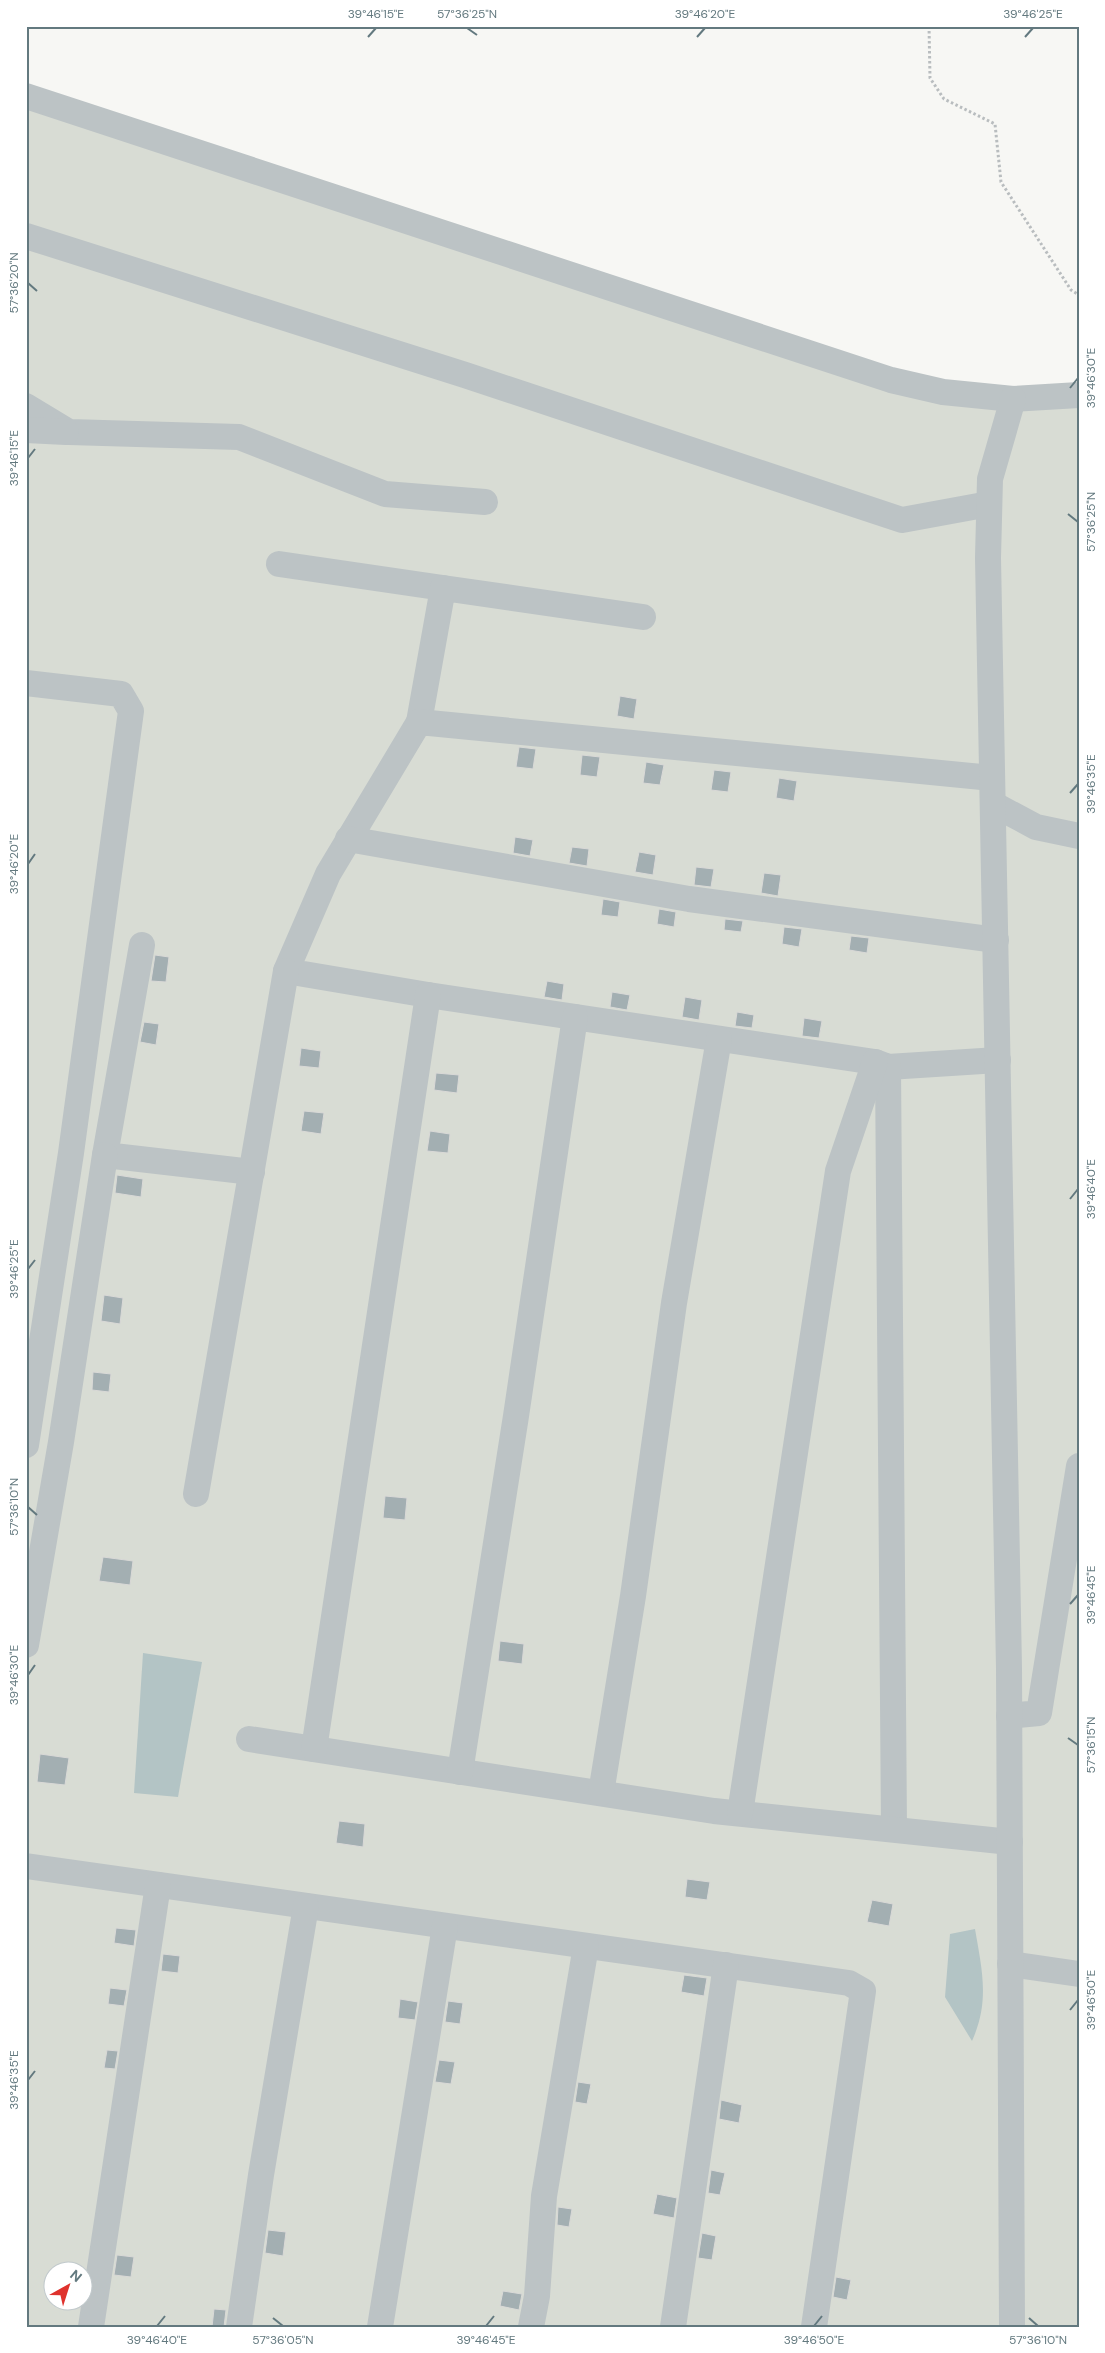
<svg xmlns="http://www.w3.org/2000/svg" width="1105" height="2353" font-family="'DM Sans',sans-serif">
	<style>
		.green { fill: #d8dcd4; fill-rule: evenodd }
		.water { fill: #b3c4c5 }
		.building { fill: #a3afb2; stroke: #d9d9d7 }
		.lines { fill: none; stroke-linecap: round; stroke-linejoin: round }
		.path { stroke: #b9bdbf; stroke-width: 3; stroke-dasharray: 2.5 2.5; stroke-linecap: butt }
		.minor { stroke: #bcc3c5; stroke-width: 26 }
		.ticks { fill: none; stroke: #63797f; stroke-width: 2 }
		.neatline { fill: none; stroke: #63797f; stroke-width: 2 }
		.ticks-label { font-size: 12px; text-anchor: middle; fill: #63797f }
	</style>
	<rect width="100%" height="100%" fill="#f7f7f4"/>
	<path class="green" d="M26 96 891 380 1079 395V2327H26ZM52 2270H82V2300H52Z"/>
	<g class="water">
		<path d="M143 1653 202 1662 178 1797 134 1793Z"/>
		<path d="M975 1929C982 1970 990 2001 972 2041L945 1997 950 1934Z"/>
	</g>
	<g class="building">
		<path d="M620 696 637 699 634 719 617 716Z"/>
		<path d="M519 747 536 749 533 769 516 767Z"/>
		<path d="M582 755 600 757 597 777 580 775Z"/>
		<path d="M646 762 664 765 660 785 643 783Z"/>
		<path d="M714 770 731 772 728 792 711 790Z"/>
		<path d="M779 778 797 781 794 801 776 798Z"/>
		<path d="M515 837 533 840 530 856 513 853Z"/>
		<path d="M572 847 589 849 587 866 569 863Z"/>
		<path d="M639 852 656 855 653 875 635 872Z"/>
		<path d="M696 867 714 869 711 887 694 885Z"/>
		<path d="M764 873 781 875 778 896 761 893Z"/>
		<path d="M603 899 620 902 618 917 601 915Z"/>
		<path d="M659 909 676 912 674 927 657 924Z"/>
		<path d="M725 919 743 921 741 932 724 930Z"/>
		<path d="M784 927 802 929 799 947 782 944Z"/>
		<path d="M851 936 869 938 867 953 849 950Z"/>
		<path d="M155 955 169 957 166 982 151 981Z"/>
		<path d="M547 981 564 984 562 1000 544 997Z"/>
		<path d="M612 992 630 995 627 1010 610 1007Z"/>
		<path d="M685 997 702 1000 699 1020 682 1017Z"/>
		<path d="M737 1012 754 1015 752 1028 735 1026Z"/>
		<path d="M804 1018 822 1021 819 1038 802 1036Z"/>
		<path d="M144 1022 159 1024 156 1045 140 1042Z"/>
		<path d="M301 1048 321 1051 319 1068 299 1066Z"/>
		<path d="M436 1073 459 1075 457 1093 434 1090Z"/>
		<path d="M304 1111 324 1113 321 1134 301 1131Z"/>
		<path d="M430 1131 450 1134 448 1153 427 1151Z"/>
		<path d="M117 1175 143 1179 141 1197 115 1193Z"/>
		<path d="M104 1295 123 1298 120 1324 101 1321Z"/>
		<path d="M93 1372 111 1374 109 1392 92 1390Z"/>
		<path d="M385 1496 407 1498 405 1520 383 1518Z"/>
		<path d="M103 1557 133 1561 130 1585 99 1581Z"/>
		<path d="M500 1641 524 1644 522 1664 498 1661Z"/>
		<path d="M40 1754 69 1758 65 1785 37 1782Z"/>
		<path d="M339 1821 365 1824 363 1847 336 1843Z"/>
		<path d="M687 1879 710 1882 707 1900 685 1897Z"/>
		<path d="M872 1900 893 1904 889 1926 867 1922Z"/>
		<path d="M116 1928 136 1930 134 1946 114 1943Z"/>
		<path d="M163 1954 180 1956 178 1973 161 1971Z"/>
		<path d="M684 1975 707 1978 704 1996 681 1992Z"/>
		<path d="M110 1988 127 1990 124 2006 108 2004Z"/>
		<path d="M400 1999 418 2002 415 2020 398 2018Z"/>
		<path d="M448 2001 463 2003 460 2024 445 2022Z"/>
		<path d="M107 2050 118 2051 115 2069 104 2068Z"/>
		<path d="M439 2060 455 2062 451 2084 435 2082Z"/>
		<path d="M578 2082 591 2084 587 2104 575 2102Z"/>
		<path d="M721 2100 742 2105 739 2123 719 2119Z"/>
		<path d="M711 2170 725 2173 720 2195 708 2193Z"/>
		<path d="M657 2194 677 2198 674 2218 653 2214Z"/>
		<path d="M558 2207 572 2209 569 2227 557 2225Z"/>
		<path d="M268 2230 286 2232 283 2256 265 2253Z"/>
		<path d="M702 2233 716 2236 712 2260 698 2258Z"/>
		<path d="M117 2255 134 2257 131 2277 114 2275Z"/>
		<path d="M836 2277 851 2280 847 2300 833 2297Z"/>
		<path d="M503 2291 522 2294 519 2310 500 2306Z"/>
		<path d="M214 2309 226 2310 224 2327H212Z"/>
	</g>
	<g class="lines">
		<path class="path" d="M929 26 930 78 944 99 995 124 1001 182 1071 290 1079 295"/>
		<g class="minor">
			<path d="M26 96 891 380 943 392 1013 399 1079 395"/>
			<path d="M26 236 465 375 902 520 989 504"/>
			<path d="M26 406 69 432 239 437 385 494 485 502"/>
			<path d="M26 430 66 432"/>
			<path d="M279 564 443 588"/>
			<path d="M26 683 121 694 131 711 71 1153 26 1445"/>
			<path d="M419 722 443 588 643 617"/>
			<path d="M992 778 419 722 328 874 286 971 428 995 875 1062 888 1067 998 1060"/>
			<path d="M993 804 1036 827 1079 836"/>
			<path d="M348 839 689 899 996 940"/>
			<path d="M142 945 105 1155 252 1172"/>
			<path d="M888 1067 894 1829"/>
			<path d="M196 1494 286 971"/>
			<path d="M26 1645 61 1442 105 1155"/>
			<path d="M1009 1716 1039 1713 1079 1466"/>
			<path d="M249 1739 714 1811 1010 1842"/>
			<path d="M314 1749 428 995"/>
			<path d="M460 1772 516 1416 575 1017"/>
			<path d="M601 1793 633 1596 674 1303 719 1039"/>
			<path d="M740 1813 838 1171 875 1062"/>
			<path d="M26 1866 849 1983 863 1991 814 2327"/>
			<path d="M1010 1964 1079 1974"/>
			<path d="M91 2327 158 1885"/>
			<path d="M239 2327 261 2175 306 1906"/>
			<path d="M380 2327 445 1926"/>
			<path d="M531 2327 537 2296 544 2196 586 1946"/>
			<path d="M673 2327 726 1965"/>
			<path d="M1012 2327 1009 1668 988 558 990 479 1013 399"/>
		</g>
	</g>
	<path class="ticks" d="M467 28 477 35M368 37 376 28M697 37 705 28M1025 37 1033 28M28 283 37 291M1070 388 1078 378M28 458 35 449M1068 514 1078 522M1070 793 1078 784M28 864 35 854M1070 1199 1078 1189M28 1269 35 1260M28 1507 37 1515M1070 1604 1078 1595M28 1675 35 1665M1068 1738 1078 1745M1070 2010 1078 2000M28 2080 35 2071M273 2318 283 2326M1029 2318 1038 2326M157 2326 165 2316M486 2326 494 2316M814 2326 822 2316"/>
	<rect width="1105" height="2353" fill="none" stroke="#ffffff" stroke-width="55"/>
	<g transform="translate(68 2286) rotate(39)"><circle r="24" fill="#ffffff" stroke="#c1c9cc"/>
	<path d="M0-4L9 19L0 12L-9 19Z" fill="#df322d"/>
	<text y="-8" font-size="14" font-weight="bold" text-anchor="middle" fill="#63797f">N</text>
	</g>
	<rect x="28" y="28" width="1050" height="2298" class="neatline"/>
	<g class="ticks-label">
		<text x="376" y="18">39°46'15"E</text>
		<text x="467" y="18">57°36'25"N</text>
		<text x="705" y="18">39°46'20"E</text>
		<text x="1033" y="18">39°46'25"E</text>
		<text transform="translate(14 283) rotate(-90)" y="4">57°36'20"N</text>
		<text transform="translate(1091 378) rotate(-90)" y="4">39°46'30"E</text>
		<text transform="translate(14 458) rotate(-90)" y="4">39°46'15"E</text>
		<text transform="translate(1091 522) rotate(-90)" y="4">57°36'25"N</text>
		<text transform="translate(1091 784) rotate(-90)" y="4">39°46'35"E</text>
		<text transform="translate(14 864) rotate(-90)" y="4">39°46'20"E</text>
		<text transform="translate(1091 1189) rotate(-90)" y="4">39°46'40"E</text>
		<text transform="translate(14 1269) rotate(-90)" y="4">39°46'25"E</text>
		<text transform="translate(14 1507) rotate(-90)" y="4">57°36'10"N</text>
		<text transform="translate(1091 1595) rotate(-90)" y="4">39°46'45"E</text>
		<text transform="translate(14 1675) rotate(-90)" y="4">39°46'30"E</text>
		<text transform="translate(1091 1745) rotate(-90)" y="4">57°36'15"N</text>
		<text transform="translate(1091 2000) rotate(-90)" y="4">39°46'50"E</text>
		<text transform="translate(14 2080) rotate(-90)" y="4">39°46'35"E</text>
		<text x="157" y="2344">39°46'40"E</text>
		<text x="283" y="2344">57°36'05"N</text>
		<text x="486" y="2344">39°46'45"E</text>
		<text x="814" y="2344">39°46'50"E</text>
		<text x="1038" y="2344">57°36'10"N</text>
	</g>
</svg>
